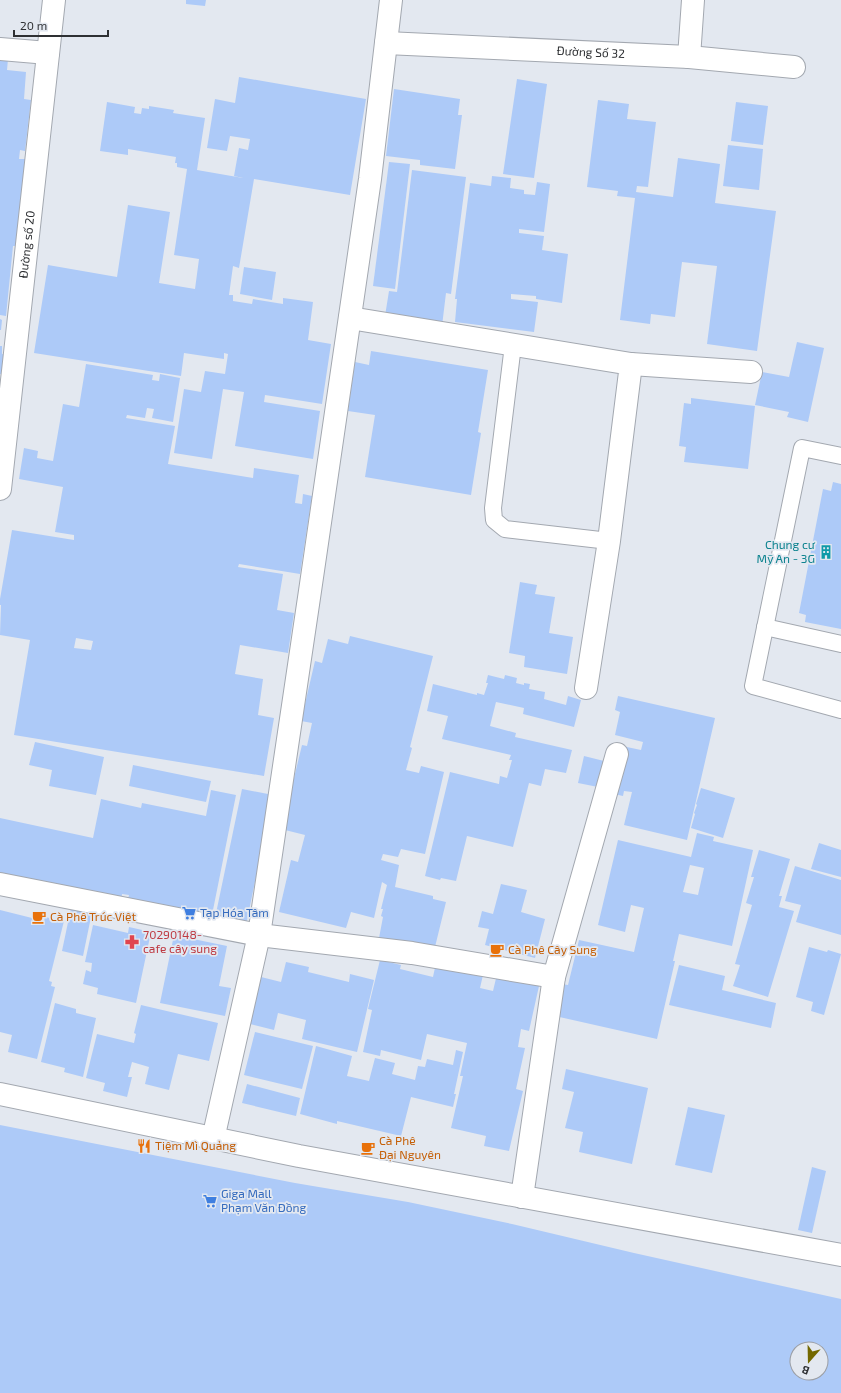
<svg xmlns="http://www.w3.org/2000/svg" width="841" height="1393" font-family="'Exo 2',sans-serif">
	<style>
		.building { fill: #adcaf8; fill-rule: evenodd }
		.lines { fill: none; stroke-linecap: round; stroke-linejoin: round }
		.lane-casing { stroke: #a3a8b0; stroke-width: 18 }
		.street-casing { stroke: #a3a8b0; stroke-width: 24 }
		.secondary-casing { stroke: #a3a8b0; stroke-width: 24 }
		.lane { stroke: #fff; stroke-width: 16 }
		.street { stroke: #fff; stroke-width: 22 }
		.secondary { stroke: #fff; stroke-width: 22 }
		.labels { text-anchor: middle; stroke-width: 3.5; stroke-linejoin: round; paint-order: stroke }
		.street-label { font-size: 12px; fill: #2e3033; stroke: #e3e8f0 }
		.culture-label { font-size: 12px; fill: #0d838f; stroke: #e3e8f0; text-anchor: end }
		.shop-label { font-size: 12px; fill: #366cbe; stroke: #e3e8f0; text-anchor: start }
		.food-label { font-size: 12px; fill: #c56008; stroke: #e3e8f0; text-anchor: start }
		.health-label { font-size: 12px; fill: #be3a42; stroke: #e3e8f0; text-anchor: start }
	</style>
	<rect width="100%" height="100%" fill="#e3e8f0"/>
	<g class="building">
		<path d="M186 0H206L205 6 186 4Z"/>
		<path d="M0 47 8 59 7 70 26 72 24 99 31 100 25 151 20 150 19 159H25L16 246H13L6 316 0 315Z"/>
		<path d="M239 77 366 99 350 195 254 179 239 268 233 266 229 295H233V301L252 304 253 299 283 304V298L313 302 308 340 331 344 322 404 265 395 264 402 320 411 313 459 235 446 244 392 223 389 212 459 174 453 184 389 201 392 205 371 225 374 228 354 224 353V359L184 353 181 376 34 353 48 265 117 277 128 205 170 212 159 283 195 289 199 259 174 255 187 169 177 167V163H175L176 157 128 149V155L100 151 107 102 135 107 134 113 141 114 142 108 149 109V106L174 110 173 113 205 118 197 170 243 178 234 176 239 148 248 150 250 139 230 136 227 151 207 148 215 99 235 103Z"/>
		<path d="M517 79 547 84 534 178 503 174Z"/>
		<path d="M394 89 460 99 458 115H462L455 169 420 165V160L386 156Z"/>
		<path d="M598 100 629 104 627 119 656 122 648 187 637 186 636 192 673 197 678 158 720 164 715 203 776 211 757 351 707 344 717 266 682 262 675 317 651 314 650 324 620 320 635 198 617 196 618 191 587 187Z"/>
		<path d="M736 102 768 106 763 145 731 141Z"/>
		<path d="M728 145 763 149 759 190 723 186Z"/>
		<path d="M389 162 410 164 395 289 373 286Z"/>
		<path d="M412 170 466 177 451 294 446 293 442 326 385 316 389 291 397 292Z"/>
		<path d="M492 176 511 178 510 188 524 190V194L535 195 537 182 550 184 544 232 519 229V233L544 236 542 250 568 254 562 303 536 299V296L511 294V299L538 302 534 332 455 322 457 299H455L470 183 491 186Z"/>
		<path d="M244 267 276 272 272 300 240 294Z"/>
		<path d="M0 319 2 320 1 330H0Z"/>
		<path d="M797 342 824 348 808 422 787 417 789 412 755 405 762 372 789 377Z"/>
		<path d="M0 346H2V354L8 355 5 374H0Z"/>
		<path d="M371 351 488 370 478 432 481 433 471 495 365 477 375 415 348 411 355 362 369 365Z"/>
		<path d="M86 364 153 375 152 380 159 381 160 374 180 378 173 422 152 418 154 409 147 408 145 418 127 415 126 418 175 426 168 464 253 478 254 468 299 475 295 503 302 504 303 494 312 496 300 574 239 564 238 567 283 574 277 610 294 613 288 653 240 645 235 674 263 679 258 715 274 718 264 776 14 735 30 640 0 635 1 605H0V599L12 530 74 540V535L55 532 63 487 19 479 24 448 38 451 37 458 53 461 63 404 79 407ZM76 638 93 641 91 650 74 648Z"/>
		<path d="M691 398 755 406 748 469 684 462 686 447 679 446 684 403 691 404Z"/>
		<path d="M833 482 841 484V629L805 622 806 615 799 613 823 489 831 491Z"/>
		<path d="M520 582 537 585 535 594 555 597 549 633 573 637 567 674 524 667 525 656 509 653Z"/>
		<path d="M350 636 433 656 410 747 412 748 406 770 419 773 421 766 444 772 425 854 401 849 398 857 383 854 381 860 399 865 395 887 433 896V899L446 902 434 951 379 938 383 917 381 916 383 909H381L387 885 382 882 374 918 351 912 346 928 279 912 291 860 298 862 305 835 277 828 288 803 302 745 307 746 312 723 301 721 315 661 322 663 328 639 348 644Z"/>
		<path d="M488 675 504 679 505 675 517 678 516 683 524 685V683L530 684 529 689 545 692 544 699 566 705 568 696 581 700 574 727 523 714 524 708 496 702 490 726 516 733 515 737 572 750 566 773 545 769 541 786 529 783 513 847 467 836 456 881 441 878 440 880 425 876 450 772 499 784 500 776 507 778 512 760H509L511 755 442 739 448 716 427 711 433 684 477 695V693L484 695 488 683H486Z"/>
		<path d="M618 696 715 718 687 840 624 825 632 792 624 791 623 796 614 794 622 746 641 750 643 742 615 735 620 712 615 710Z"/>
		<path d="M35 742 104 757 96 795 49 786 52 770 29 765Z"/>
		<path d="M584 756 604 761 598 787 578 783Z"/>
		<path d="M133 765 211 781 206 802 129 786Z"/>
		<path d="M701 788 735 798 723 838 691 828 695 814 694 813 697 805 696 804Z"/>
		<path d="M242 789 273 795 246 925 215 918Z"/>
		<path d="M211 790 236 795 210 925 126 907 129 895 122 894 121 904 0 879V818L93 838 101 799 141 808 142 803 206 816Z"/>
		<path d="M697 833 714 837 713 841 753 850 732 946 679 934 673 961H675L657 1039 555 1016 562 984 568 985 579 940 634 952 644 908 631 905 625 932 598 925 618 840 691 857ZM690 865 704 868 698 895 683 892Z"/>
		<path d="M819 843 841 850V877L811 869Z"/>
		<path d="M759 850 790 859 779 896H782L779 907 794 911 768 997 733 986 740 965 735 964 752 905 746 903 754 877H751Z"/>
		<path d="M795 866 841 880V935L796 922 801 905 785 901Z"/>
		<path d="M501 884 527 890 521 912 545 919 535 958 485 945 489 929 478 927 482 911 493 914Z"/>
		<path d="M71 908 92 912 83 956 62 951Z"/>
		<path d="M0 910 44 921 45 917 64 921 49 981 52 982 51 986 55 987 37 1059 8 1052 12 1035 0 1032Z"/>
		<path d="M93 925 128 933 129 927 151 932 136 1003 97 994 98 988 83 984 86 970 91 972 92 963 85 962Z"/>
		<path d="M174 935 227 946 219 986 231 988 225 1016 160 1003Z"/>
		<path d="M809 947 827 952 828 950 841 954 824 1015 811 1011 813 1002 796 997Z"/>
		<path d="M437 958 483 975 480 988 493 991 498 970 515 980 539 986 529 1031 521 1029 518 1047 525 1048 516 1089 523 1091 509 1151 484 1146 486 1136 451 1128 463 1076H460L467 1043 427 1034 421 1060 381 1050 380 1056 363 1052 372 1010 368 1009 380 960 401 965 400 969 433 977Z"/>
		<path d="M286 962 309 967 308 972 349 982 350 974 374 980 357 1052 302 1039 306 1020 278 1013 274 1030 242 1022 253 975 281 982Z"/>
		<path d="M679 965 725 976 722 990 776 1003 771 1028 669 1005Z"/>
		<path d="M55 1003 76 1009V1013L96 1018 83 1077 64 1072 65 1068 41 1062Z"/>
		<path d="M141 1005 218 1023 209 1061 178 1054 169 1090 145 1084 149 1067 132 1062 128 1077H132L127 1097 103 1091 105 1083 86 1078 97 1034 134 1043 136 1034 134 1033Z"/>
		<path d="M255 1032 313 1046 302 1089 244 1075Z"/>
		<path d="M316 1046 352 1056 347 1076 369 1081 375 1058 395 1063 392 1074 415 1080 418 1066 425 1067 427 1059 453 1065 456 1050 463 1052 454 1094H456L453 1107 411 1097 401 1136 337 1121V1124L300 1114Z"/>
		<path d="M566 1069 648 1088 632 1164 579 1152 583 1132 565 1128 574 1092 562 1089Z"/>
		<path d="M247 1084 300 1098 296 1116 242 1103Z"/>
		<path d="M688 1107 725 1115 712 1173 675 1165Z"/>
		<path d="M0 1125 295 1183 408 1202 512 1224 634 1253 841 1299V1393H0ZM797 1349H821V1373H797Z"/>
		<path d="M812 1167 826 1171 812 1233 798 1230Z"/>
	</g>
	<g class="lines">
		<defs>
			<g id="lane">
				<path d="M513 345 493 508 494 520 505 529 609 541"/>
				<path d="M841 456 802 448 753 686 841 710"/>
				<path d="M765 627 841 644"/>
			</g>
			<g id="street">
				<path id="s1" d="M386 43 689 57 794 67"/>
				<path d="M0 49 48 53"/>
				<path d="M689 57 693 0"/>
				<path d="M350 318 631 364 609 541 586 688"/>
				<path d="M631 364 751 372"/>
				<path d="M0 884 259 935 412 953 554 977"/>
				<path d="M0 1094 299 1156 841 1255"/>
				<path d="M213 1139 259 935 310 591 370 179 391 0"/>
				<path d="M522 1197 554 977 617 754"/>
			</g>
			<g id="secondary">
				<path id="s2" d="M0 489 54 0"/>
			</g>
		</defs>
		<use href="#lane" class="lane-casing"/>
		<use href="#street" class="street-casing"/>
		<use href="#secondary" class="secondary-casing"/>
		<use href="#lane" class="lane"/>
		<use href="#street" class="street"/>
		<use href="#secondary" class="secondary"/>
	</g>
	<defs>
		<symbol id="building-bare" viewBox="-9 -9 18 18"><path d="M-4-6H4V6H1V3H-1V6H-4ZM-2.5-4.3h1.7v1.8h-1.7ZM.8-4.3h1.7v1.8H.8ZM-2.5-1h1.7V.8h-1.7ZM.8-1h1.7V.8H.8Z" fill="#0f9aa8" stroke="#e3e8f0" stroke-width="2.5" paint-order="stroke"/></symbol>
		<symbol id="supermarket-bare" viewBox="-9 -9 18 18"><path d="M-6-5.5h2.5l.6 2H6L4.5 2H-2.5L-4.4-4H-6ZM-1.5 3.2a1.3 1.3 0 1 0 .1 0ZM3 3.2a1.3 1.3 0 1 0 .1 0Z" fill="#3f7fe0" stroke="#e3e8f0" stroke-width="2.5" paint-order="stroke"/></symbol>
		<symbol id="cafe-bare" viewBox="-9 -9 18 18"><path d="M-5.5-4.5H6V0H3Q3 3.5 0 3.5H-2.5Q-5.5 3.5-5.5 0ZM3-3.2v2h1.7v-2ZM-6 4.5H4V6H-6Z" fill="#e8710a" stroke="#e3e8f0" stroke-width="2.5" paint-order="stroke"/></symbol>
		<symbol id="pharmacy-bare" viewBox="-9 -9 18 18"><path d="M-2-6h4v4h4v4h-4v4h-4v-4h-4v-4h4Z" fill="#e0444e" stroke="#e3e8f0" stroke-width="2.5" paint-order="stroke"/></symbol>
		<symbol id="restaurant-bare" viewBox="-9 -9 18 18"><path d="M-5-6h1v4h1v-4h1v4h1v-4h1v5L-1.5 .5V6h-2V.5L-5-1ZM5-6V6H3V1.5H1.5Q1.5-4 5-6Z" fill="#e8710a" stroke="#e3e8f0" stroke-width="2.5" paint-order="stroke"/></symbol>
	</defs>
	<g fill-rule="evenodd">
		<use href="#building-bare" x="816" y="542" width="20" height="20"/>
		<use href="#supermarket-bare" x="179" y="903" width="20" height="20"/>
		<use href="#cafe-bare" x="29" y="907" width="20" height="20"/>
		<use href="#pharmacy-bare" x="122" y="932" width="20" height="20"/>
		<use href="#cafe-bare" x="487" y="940" width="20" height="20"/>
		<use href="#restaurant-bare" x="134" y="1136" width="20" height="20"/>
		<use href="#cafe-bare" x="358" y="1138" width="20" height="20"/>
		<use href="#supermarket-bare" x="200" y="1191" width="20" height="20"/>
	</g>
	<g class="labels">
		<g class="street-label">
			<text dy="4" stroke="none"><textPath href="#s1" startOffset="205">Đường Số 32</textPath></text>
			<text dy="4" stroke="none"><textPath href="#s2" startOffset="246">Đường số 20</textPath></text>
		</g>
		<g class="culture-label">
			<text x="815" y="549">Chung cư<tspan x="815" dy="14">Mỹ An - 3G</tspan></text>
		</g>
		<g class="shop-label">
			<text x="200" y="917">Tạp Hóa Tâm</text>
			<text x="221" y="1198">Giga Mall<tspan x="221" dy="14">Phạm Văn Đồng</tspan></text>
		</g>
		<g class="food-label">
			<text x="50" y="921">Cà Phê Trúc Việt</text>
			<text x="508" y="954">Cà Phê Cây Sung</text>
			<text x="379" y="1145">Cà Phê<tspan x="379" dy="14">Đại Nguyên</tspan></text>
			<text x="155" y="1150">Tiệm Mì Quảng</text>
		</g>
		<g class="health-label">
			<text x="143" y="939">70290148-<tspan x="143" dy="14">cafe cây sung</tspan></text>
		</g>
	</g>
	<g transform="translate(809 1361) rotate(200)"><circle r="19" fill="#e3e8f0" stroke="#9b9ea4"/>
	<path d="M0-3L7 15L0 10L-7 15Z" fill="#736800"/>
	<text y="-6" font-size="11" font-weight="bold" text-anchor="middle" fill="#2e3033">B</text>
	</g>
	<path d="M14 30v6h94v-6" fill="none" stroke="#2e3033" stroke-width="2"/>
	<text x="20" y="30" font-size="12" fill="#2e3033" stroke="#e3e8f0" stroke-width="3" paint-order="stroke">20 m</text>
</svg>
